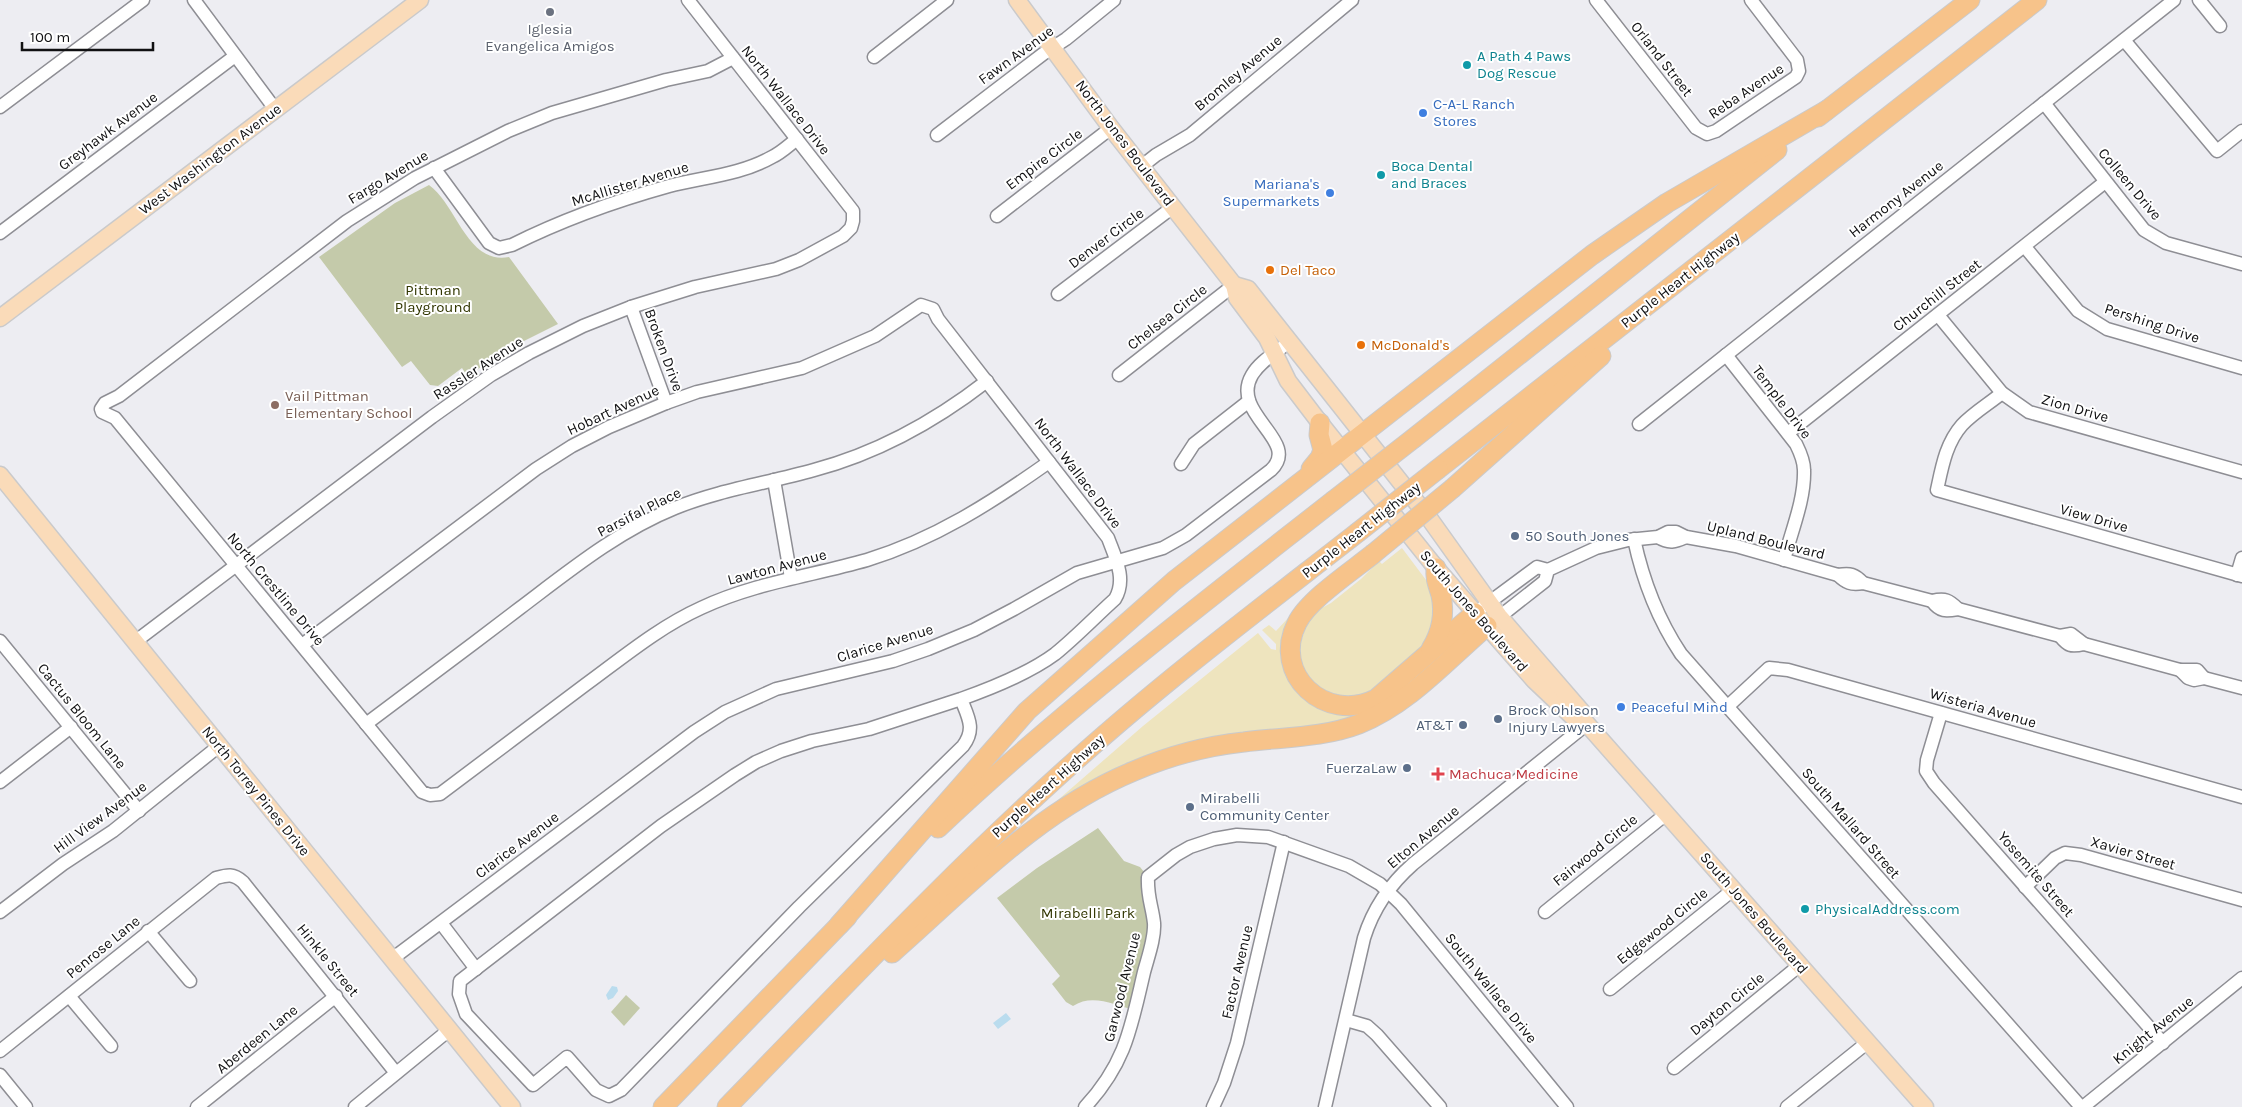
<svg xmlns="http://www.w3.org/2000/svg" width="2242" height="1107" font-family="Karla,sans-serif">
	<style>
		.green { fill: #c4caaa }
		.sand { fill: #eee4be }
		.water { fill: #badcee }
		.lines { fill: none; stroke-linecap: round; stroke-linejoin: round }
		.minor-casing { stroke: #8e8e94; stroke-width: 15 }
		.major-casing { stroke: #cacacb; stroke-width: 19 }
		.highway-casing { stroke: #cacacb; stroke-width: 21 }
		.minor { stroke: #fff; stroke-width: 12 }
		.major { stroke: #fadbb9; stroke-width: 16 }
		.highway { stroke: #f7c38a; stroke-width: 19 }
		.highway-bridge-casing { stroke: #cacacb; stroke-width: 21; stroke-linecap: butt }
		.highway-bridge { stroke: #f7c38a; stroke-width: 19 }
		.worship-dot { fill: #6b7280; stroke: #fff; stroke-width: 2 }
		.culture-dot { fill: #0f9aa8; stroke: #fff; stroke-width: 2 }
		.shop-dot { fill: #3f7fe0; stroke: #fff; stroke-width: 2 }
		.food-dot { fill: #e8710a; stroke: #fff; stroke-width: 2 }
		.education-dot { fill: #8d6e63; stroke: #fff; stroke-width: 2 }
		.service-dot { fill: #5c6f8a; stroke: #fff; stroke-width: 2 }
		.health-dot { fill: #e0444e; stroke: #fff; stroke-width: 2 }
		.labels { text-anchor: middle; stroke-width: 4; stroke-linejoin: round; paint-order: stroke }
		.worship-label { font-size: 15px; fill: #5b616d; stroke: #fff }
		.street-label { font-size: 15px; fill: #101012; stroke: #fff }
		.culture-label { font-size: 15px; fill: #0d838f; stroke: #fff; text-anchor: start }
		.shop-label { font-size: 15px; fill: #366cbe; stroke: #fff; text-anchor: start }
		.food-label { font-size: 15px; fill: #c56008; stroke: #fff; text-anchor: start }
		.park-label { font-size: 15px; fill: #313600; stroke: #fff }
		.education-label { font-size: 15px; fill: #785e54; stroke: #fff; text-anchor: start }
		.service-label { font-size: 15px; fill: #4e5e75; stroke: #fff; text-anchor: start }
		.health-label { font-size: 15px; fill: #be3a42; stroke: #fff; text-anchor: start }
	</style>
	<rect width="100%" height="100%" fill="#ededf2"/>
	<g class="green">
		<path d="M429 185C457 205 467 265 509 257L558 324 516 345 467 376 462 368 438 386 430 385 411 361 402 367 319 257 395 203Z"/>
		<path d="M1098 828 1124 861 1140 867 1148 877 1151 910 1135 1010C1115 1005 1092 993 1073 1006L1066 1002 1052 984 1060 976 997 898 1037 868Z"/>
		<path d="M626 995 640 1008 624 1026 611 1012Z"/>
	</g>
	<g class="sand">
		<path d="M1402 548 1429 584 1435 601 1432 604 1435 610 1428 644 1377 689 1362 696 1344 698 1327 693 1312 683 1302 666 1299 649 1307 622 1320 609 1331 603 1361 579 1379 561 1382 564Z"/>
		<path d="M1289 617 1292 681 1367 711 1342 721 1203 742 1051 806 1143 726 1258 633 1271 649 1276 650V644L1262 630 1269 625 1276 631Z"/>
	</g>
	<g class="water">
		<path d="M612 986 617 987 618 991 613 998 608 1000 606 995Z"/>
		<path d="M1006 1013 1011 1019 998 1029 993 1023Z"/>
	</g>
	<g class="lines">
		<defs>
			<g id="minor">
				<path d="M194 0 275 109"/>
				<path d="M1596 0 1696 128 1707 134 1716 131 1796 77 1799 71 1797 60 1751 0"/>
				<path d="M2199 0 2220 26"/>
				<path d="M2124 40 2217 151 2242 131"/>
				<path d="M874 57 947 0"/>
				<path d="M733 58 708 71 666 80 552 113 508 131 415 178 347 221 119 396 105 403 101 409 102 412 115 418 422 792 430 795 440 794C488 758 537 721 585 685 622 658 659 627 701 608 754 583 811 576 867 560 935 539 991 503 1049 462"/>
				<path d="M2044 103 2144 230 2166 243 2242 264"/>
				<path d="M0 107 143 0"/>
				<path d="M937 135 1043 54 1066 39 1114 0"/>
				<path d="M1142 166 1156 155 1190 135 1352 0"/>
				<path d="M434 168 489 243 499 248 512 245C562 220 615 201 669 186 704 177 740 175 772 157 781 153 789 145 797 139"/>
				<path d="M997 216 1111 128"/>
				<path d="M0 233 235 56"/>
				<path d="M2025 247 2078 311 2107 329 2242 368"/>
				<path d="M1058 294 1173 207"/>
				<path d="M631 307 666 403"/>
				<path d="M1938 315 2002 393 2029 412 2242 472"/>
				<path d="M1726 355 1796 444C1800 452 1804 461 1804 470 1805 500 1791 532 1784 560"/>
				<path d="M1119 375 1234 285"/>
				<path d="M2002 393C1990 403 1973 413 1962 425 1946 443 1942 467 1937 490L2242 576"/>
				<path d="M1639 424 2174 0"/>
				<path d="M1788 433 2105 182"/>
				<path d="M1181 464 1194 444 1249 401"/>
				<path d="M774 480 791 578"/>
				<path d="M1658 537C1669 544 1675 542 1686 537"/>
				<path d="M1634 539C1643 581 1657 618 1681 654L2081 1107"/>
				<path d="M1838 575C1846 583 1851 585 1863 583L1932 601C1945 598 1949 600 1958 609"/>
				<path d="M2237 575 2242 558"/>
				<path d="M1932 601C1940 612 1946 611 1958 609L2060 636 2071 634 2084 644"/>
				<path d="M1483 607 1537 567 1548 570"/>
				<path d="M1493 622 1545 581 1548 570 1596 548 1628 540 1658 537 1668 532H1676L1686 537 1736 546 1838 575C1850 573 1855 574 1863 583"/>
				<path d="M2060 636C2068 646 2071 647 2084 644L2180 670H2197L2204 678"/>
				<path d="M0 641 139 811"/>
				<path d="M136 641 432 417 491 375 529 353 583 326 631 307 695 287 776 269 799 260 843 236 851 228 853 221V211L688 0"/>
				<path d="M302 645 536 469 572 446 609 427 666 403 697 392 802 368 875 336 921 305 933 309 938 319 1108 538C1115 557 1127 579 1115 599 1095 617 1076 637 1055 654 1028 674 992 688 961 699L869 729 812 741 781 751 756 762 735 775 661 826 460 981 459 994 466 1014 533 1085 567 1057 596 1090 609 1096 621 1090 799 907 963 746C976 729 968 717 961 699"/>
				<path d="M2180 670 2188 678 2194 680 2204 678 2242 688"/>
				<path d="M1727 707 1769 668 1788 670 2242 797"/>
				<path d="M1941 713 1927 760 1926 771 1934 783 2163 1043"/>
				<path d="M366 724C418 685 469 647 520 608 569 571 618 531 675 508 719 490 768 483 814 470 878 453 934 422 987 381"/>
				<path d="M0 782 71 727"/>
				<path d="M2025 887 2055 858 2065 853 2081 855 2242 900"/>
				<path d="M0 912 63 864 113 831 219 746"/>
				<path d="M1545 912 1666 814"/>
				<path d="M441 923 476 969"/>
				<path d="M148 931 190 981"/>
				<path d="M392 959 694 732 725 712 776 689 893 661 928 649 974 630 1014 609 1077 573 1163 548 1186 535 1271 470C1302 441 1229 414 1252 375 1260 361 1277 352 1289 342"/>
				<path d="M1610 989 1734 889"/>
				<path d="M69 996 111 1046"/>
				<path d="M1346 1020 1367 1026 1377 1035 1440 1107"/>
				<path d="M0 1051 216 878C227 875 233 873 243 882L396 1073"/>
				<path d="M1674 1068 1800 965"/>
				<path d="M0 1075 26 1107"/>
				<path d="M197 1107 336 996"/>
				<path d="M355 1107 449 1030"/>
				<path d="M1085 1107C1126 1063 1131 1027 1144 972 1148 957 1155 938 1154 923 1152 905 1147 897 1148 877L1176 855 1190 847 1214 839 1237 835 1268 837 1349 866 1380 884 1401 904 1567 1107"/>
				<path d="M1213 1107 1224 1083 1237 1043 1284 842"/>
				<path d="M1325 1107 1364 938C1373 909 1389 885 1413 864L1587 724"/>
				<path d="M1787 1107 1868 1042"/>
				<path d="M2083 1107 2242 978"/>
			</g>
			<g id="major">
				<path d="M1017 0 1111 128 1234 285 1237 298 1267 338 1288 381 1320 423 1436 568 1534 680 1574 718 1582 719"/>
				<path d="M1234 285 1248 289 1429 518 1499 616 1582 712V719L1587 724 1925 1107"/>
				<path d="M0 318 420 0"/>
				<path d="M0 475 512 1107"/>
			</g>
			<g id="highway">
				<path d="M1818 117 1970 0"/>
				<path d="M1414 438 1777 150"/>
				<path d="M1311 469 1320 458 1323 450 1319 435 1320 423"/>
				<path d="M1438 469 2037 0"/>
				<path d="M1453 488 1601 356"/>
				<path d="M1373 554C1352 571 1308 600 1297 623 1271 674 1325 724 1376 699L1475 613"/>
				<path d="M1431 649C1441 633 1445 614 1441 595 1438 585 1435 579 1436 568"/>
				<path d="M938 828C1062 711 1198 607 1333 501"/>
				<path d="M839 925 1027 711 1174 581 1592 255 1667 203 1827 110"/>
				<path d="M892 953C968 886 1039 810 1134 771 1169 756 1206 746 1244 742 1282 737 1323 738 1359 724 1409 704 1447 660 1487 626"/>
				<path d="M663 1107 847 917"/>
				<path d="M727 1107C841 990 952 871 1074 762 1164 681 1261 608 1357 533"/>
			</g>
		</defs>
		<use href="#minor" class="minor-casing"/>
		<use href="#major" class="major-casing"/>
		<use href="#highway" class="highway-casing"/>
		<use href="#minor" class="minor"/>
		<use href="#major" class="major"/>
		<use href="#highway" class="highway"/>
		<defs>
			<g id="highway-bridge">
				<path d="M1333 501 1414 438"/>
				<path d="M1357 533 1438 469"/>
				<path d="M1373 554 1453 488"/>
			</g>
		</defs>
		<use href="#highway-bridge" class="highway-bridge-casing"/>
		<use href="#highway-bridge" class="highway-bridge"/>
	</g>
	<circle class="worship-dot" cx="550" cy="12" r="5"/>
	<g class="culture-dot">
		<circle cx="1467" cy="65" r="5"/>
		<circle cx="1381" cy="175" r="5"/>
		<circle cx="1805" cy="909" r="5"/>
	</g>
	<g class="shop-dot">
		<circle cx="1423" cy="113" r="5"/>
		<circle cx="1330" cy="193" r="5"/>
		<circle cx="1621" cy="707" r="5"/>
	</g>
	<g class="food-dot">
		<circle cx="1270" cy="270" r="5"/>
		<circle cx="1361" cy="345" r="5"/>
	</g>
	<circle class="education-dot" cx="275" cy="405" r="5"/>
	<g class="service-dot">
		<circle cx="1515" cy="536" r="5"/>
		<circle cx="1498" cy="719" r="5"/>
		<circle cx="1463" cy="725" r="5"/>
		<circle cx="1407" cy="768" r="5"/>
		<circle cx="1190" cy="807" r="5"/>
	</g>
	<path class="health-dot" d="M1435.5 766.5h5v5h5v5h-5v5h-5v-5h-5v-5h5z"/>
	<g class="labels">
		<g class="worship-label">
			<text x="550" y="34">Iglesia<tspan x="550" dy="17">Evangelica Amigos</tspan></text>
		</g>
		<g class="street-label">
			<text transform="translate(1016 55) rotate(-36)" y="5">Fawn Avenue</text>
			<text transform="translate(1662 59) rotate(52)" y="5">Orland Street</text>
			<text transform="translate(1238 73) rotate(-40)" y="5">Bromley Avenue</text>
			<text transform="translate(1746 91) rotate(-34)" y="5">Reba Avenue</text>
			<text transform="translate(786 100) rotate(52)" y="5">North Wallace Drive</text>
			<text transform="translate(108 131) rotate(-37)" y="5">Greyhawk Avenue</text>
			<text transform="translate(1125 143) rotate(53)" y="5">North Jones Boulevard</text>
			<text transform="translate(210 159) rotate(-37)" y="5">West Washington Avenue</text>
			<text transform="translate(1044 159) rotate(-37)" y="5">Empire Circle</text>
			<text transform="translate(388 177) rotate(-31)" y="5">Fargo Avenue</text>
			<text transform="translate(630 184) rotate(-17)" y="5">McAllister Avenue</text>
			<text transform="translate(2130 184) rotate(50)" y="5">Colleen Drive</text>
			<text transform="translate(1896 199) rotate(-38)" y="5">Harmony Avenue</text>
			<text transform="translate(1106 238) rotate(-37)" y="5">Denver Circle</text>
			<text transform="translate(1680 280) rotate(-38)" y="5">Purple Heart Highway</text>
			<text transform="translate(1937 295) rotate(-38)" y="5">Churchill Street</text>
			<text transform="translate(1167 317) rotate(-38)" y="5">Chelsea Circle</text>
			<text transform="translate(2152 323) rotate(18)" y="5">Pershing Drive</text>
			<text transform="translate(664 350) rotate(70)" y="5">Broken Drive</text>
			<text transform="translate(478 368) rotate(-33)" y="5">Rassler Avenue</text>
			<text transform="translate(1782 402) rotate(53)" y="5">Temple Drive</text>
			<text transform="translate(2075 408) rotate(16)" y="5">Zion Drive</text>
			<text transform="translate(613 410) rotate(-25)" y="5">Hobart Avenue</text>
			<text transform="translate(1078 473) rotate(53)" y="5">North Wallace Drive</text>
			<text transform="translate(639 512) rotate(-27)" y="5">Parsifal Place</text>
			<text transform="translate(2094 518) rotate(16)" y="5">View Drive</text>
			<text transform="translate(1361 530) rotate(-38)" y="5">Purple Heart Highway</text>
			<text transform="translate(1766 540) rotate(14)" y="5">Upland Boulevard</text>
			<text transform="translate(777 567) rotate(-15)" y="5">Lawton Avenue</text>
			<text transform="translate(276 589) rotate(50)" y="5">North Crestline Drive</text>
			<text transform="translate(1474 611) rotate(49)" y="5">South Jones Boulevard</text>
			<text transform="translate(885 643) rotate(-17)" y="5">Clarice Avenue</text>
			<text transform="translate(1983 708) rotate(16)" y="5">Wisteria Avenue</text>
			<text transform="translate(82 716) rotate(51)" y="5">Cactus Bloom Lane</text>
			<text transform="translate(1048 786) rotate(-42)" y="5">Purple Heart Highway</text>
			<text transform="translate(256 791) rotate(51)" y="5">North Torrey Pines Drive</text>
			<text transform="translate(100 817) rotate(-36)" y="5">Hill View Avenue</text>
			<text transform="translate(1851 823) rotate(49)" y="5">South Mallard Street</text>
			<text transform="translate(1423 837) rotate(-40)" y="5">Elton Avenue</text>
			<text transform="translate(517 845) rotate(-37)" y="5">Clarice Avenue</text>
			<text transform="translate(1595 850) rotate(-39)" y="5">Fairwood Circle</text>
			<text transform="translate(2133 853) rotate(16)" y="5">Xavier Street</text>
			<text transform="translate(2036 874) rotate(49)" y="5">Yosemite Street</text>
			<text transform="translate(1754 913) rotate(49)" y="5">South Jones Boulevard</text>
			<text transform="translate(1662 926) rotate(-39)" y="5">Edgewood Circle</text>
			<text transform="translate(103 947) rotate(-39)" y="5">Penrose Lane</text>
			<text transform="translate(328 960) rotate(51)" y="5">Hinkle Street</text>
			<text transform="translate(1237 972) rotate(-77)" y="5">Factor Avenue</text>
			<text transform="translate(1122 987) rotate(-76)" y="5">Garwood Avenue</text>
			<text transform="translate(1491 988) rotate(51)" y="5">South Wallace Drive</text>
			<text transform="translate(1727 1004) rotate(-39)" y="5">Dayton Circle</text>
			<text transform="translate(2153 1030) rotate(-39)" y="5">Knight Avenue</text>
			<text transform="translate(257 1039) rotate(-39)" y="5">Aberdeen Lane</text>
		</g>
		<g class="culture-label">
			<text x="1477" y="61">A Path 4 Paws<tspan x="1477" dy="17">Dog Rescue</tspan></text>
			<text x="1391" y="171">Boca Dental<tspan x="1391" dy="17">and Braces</tspan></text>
			<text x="1815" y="914">PhysicalAddress.com</text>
		</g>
		<g class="shop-label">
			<text x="1433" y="109">C-A-L Ranch<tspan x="1433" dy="17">Stores</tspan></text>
			<text x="1320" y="189" text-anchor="end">Mariana's<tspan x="1320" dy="17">Supermarkets</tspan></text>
			<text x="1631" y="712">Peaceful Mind</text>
		</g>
		<g class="food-label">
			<text x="1280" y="275">Del Taco</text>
			<text x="1371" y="350">McDonald's</text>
		</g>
		<g class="park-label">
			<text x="433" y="295">Pittman<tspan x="433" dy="17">Playground</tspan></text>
			<text x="1088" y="918">Mirabelli Park</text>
		</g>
		<g class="education-label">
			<text x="285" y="401">Vail Pittman<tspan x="285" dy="17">Elementary School</tspan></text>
		</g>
		<g class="service-label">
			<text x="1525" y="541">50 South Jones</text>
			<text x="1508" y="715">Brock Ohlson<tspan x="1508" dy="17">Injury Lawyers</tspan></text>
			<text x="1453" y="730" text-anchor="end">AT&amp;T</text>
			<text x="1397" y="773" text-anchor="end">FuerzaLaw</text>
			<text x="1200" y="803">Mirabelli<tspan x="1200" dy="17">Community Center</tspan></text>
		</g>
		<g class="health-label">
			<text x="1449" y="779">Machuca Medicine</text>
		</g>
	</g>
	<path d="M22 42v8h131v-8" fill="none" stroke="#101012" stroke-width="2.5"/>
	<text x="30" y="42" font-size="15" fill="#101012" stroke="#ffffff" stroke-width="4" paint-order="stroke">100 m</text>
</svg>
